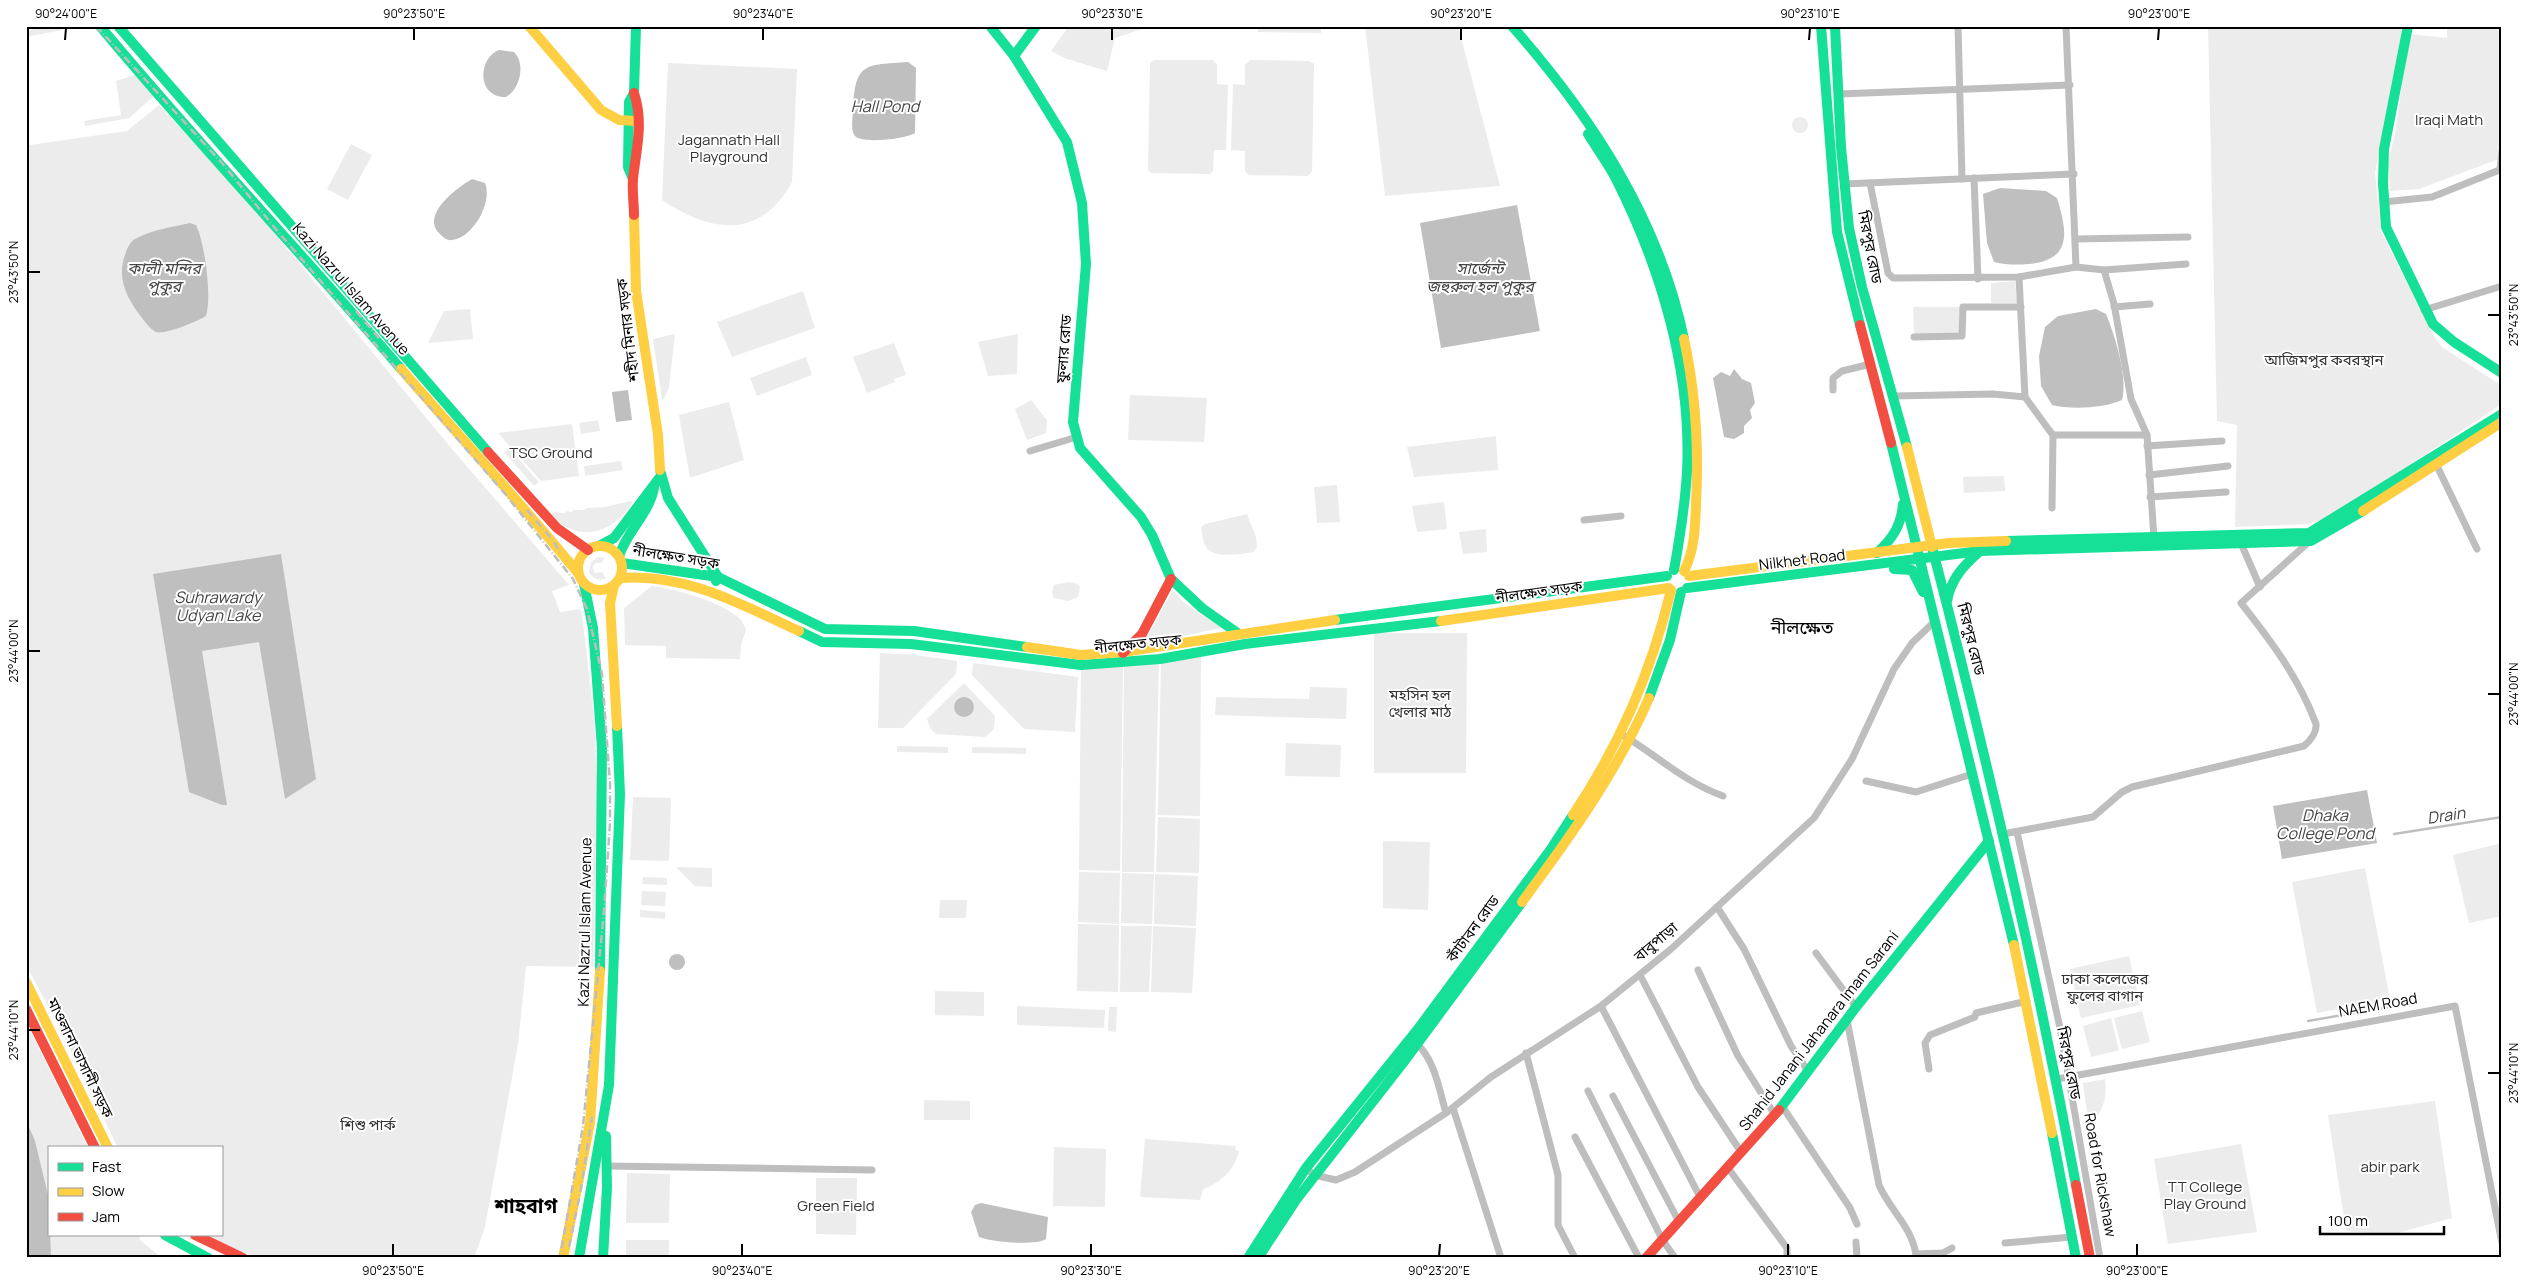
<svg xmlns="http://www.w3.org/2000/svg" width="2528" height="1284" font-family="Manrope,'Noto Sans Bengali',sans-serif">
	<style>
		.green { fill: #ececec }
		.water { fill: #bfbfbf }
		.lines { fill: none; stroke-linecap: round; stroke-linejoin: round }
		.stream { stroke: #bfbfbf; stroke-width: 2.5 }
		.street { stroke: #bebebe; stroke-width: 7 }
		.fast { stroke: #16e098; stroke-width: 10 }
		.slow { stroke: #ffcf43; stroke-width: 10 }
		.jam { stroke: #f24e42; stroke-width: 10 }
		.rail { stroke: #bebebe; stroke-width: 2.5; stroke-dasharray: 8 2.5 1 2.5; stroke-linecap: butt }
		.ticks { fill: none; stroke: #000; stroke-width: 2 }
		.labels { text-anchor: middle; stroke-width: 4; stroke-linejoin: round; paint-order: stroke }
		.park-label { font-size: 15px; fill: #333; stroke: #fff }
		.street-label { font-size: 15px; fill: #000; stroke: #fff }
		.water-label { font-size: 16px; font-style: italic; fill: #444; stroke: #fff }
		.quarter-label { font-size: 18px; fill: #000; stroke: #fff }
		.district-label { font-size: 20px; font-weight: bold; fill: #000; stroke: #fff }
		.neatline { fill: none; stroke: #000; stroke-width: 2 }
		.ticks-label { font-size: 12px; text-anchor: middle; fill: #000 }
	</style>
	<rect width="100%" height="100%" fill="#fff"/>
	<g class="green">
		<path d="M49 26H61L62 30 26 37V31Z"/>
		<path d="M1069 26H1143L1142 29 1115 38 1107 71 1067 59 1051 51Z"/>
		<path d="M1258 26H1321V33L1258 32Z"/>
		<path d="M1365 26H1458L1500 186 1385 196Z"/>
		<path d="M2208 26H2403L2375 173 2381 232 2435 338 2442 347 2502 386V404L2329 518 2308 524 2235 527 2237 425 2217 421Z"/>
		<path d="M2447 26H2502V120L2499 159 2419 189 2390 191 2388 163 2395 134 2409 34 2447 38Z"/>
		<path d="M1154 60H1212L1217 64V84L1228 85 1226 150H1214L1213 171 1210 174 1151 173 1148 170 1150 63Z"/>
		<path d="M1250 60 1309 61 1314 64 1312 172 1307 176 1249 175 1245 171V151L1231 150 1233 84 1245 85V65Z"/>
		<path d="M668 63 797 69 792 182C760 240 711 233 662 200Z"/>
		<path d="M135 75 154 96 129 118 85 126 84 121 121 115 116 81Z"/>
		<path d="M159 105 242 194 452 449 569 585 552 591 560 612 580 609 582 614 594 717 598 800 593 967 526 966 518 1044 485 1227 474 1258H258L203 1235H221V1148H118L65 1038 26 965V138L30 145 127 131Z"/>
		<circle cx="1800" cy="125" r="8"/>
		<path d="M351 144 372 155 348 200 327 189Z"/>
		<path d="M2015 281 2017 303H1991V283Z"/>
		<path d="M803 291 815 328 732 357 717 322Z"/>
		<path d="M1913 307H1961L1960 334 1914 335Z"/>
		<path d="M470 309 473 339 428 343 444 311Z"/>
		<path d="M675 334 669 387 664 399H662L653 339Z"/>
		<path d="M1018 334 1017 374 988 376 978 342Z"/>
		<path d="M894 343 906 375 894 379 895 382 867 393 853 357Z"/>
		<path d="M806 357 812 375 757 396 750 378Z"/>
		<path d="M1130 395 1207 398 1204 442 1128 440Z"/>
		<path d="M1031 400 1047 420 1046 433 1027 440 1015 409Z"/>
		<path d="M729 402 744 460 690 478 679 415Z"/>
		<path d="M598 420 600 431 581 434 579 423Z"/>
		<path d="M572 424 579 476 541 481 498 433Z"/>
		<path d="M1496 436 1498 470 1414 477 1407 447Z"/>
		<path d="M509 448 539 482 534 486 504 452Z"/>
		<path d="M621 461 623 470 585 476 584 466Z"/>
		<path d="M2004 476 2005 491 1964 493 1963 477Z"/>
		<path d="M1337 485 1340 522 1317 523 1314 487Z"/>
		<path d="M630 501 633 502C613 534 579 544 551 515L554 512 564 513 567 511 571 512 574 510H584L587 508 605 507Z"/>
		<path d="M1444 502 1447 529 1417 532 1412 506Z"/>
		<path d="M1247 514 1256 537 1257 547 1253 552C1241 554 1214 559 1206 547 1203 542 1202 534 1201 527L1205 524Z"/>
		<path d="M1486 529 1487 552 1463 554 1459 532Z"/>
		<path d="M598 557 605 558 601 563H596L593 567 595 573 602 572 606 578C599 582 592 578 589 572L591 562Z"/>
		<path d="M1069 582 1077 584 1080 587 1078 597 1068 601 1054 598 1052 593 1054 585Z"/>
		<path d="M652 586C679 590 720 601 740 619 743 622 744 626 746 630L741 645 740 659 666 658V646L625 645 624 608Z"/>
		<path d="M1173 590 1183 602 1222 628 1143 644Z"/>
		<path d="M1374 633H1467L1466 773H1374Z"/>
		<path d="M880 653 916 655 957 661 956 674 903 728H878Z"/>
		<path d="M1201 653 1200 816 1158 815 1161 660Z"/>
		<path d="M1159 660 1154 872H1122L1124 664Z"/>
		<path d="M973 663 1078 677 1075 732 1024 729 972 675Z"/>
		<path d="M1123 664 1120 871 1079 870 1081 666Z"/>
		<path d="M964 683 995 716 994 729 985 737 936 734 930 728 927 719Z"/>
		<path d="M1310 687 1347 688 1346 719 1215 715 1216 697 1309 699Z"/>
		<path d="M1286 743 1341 745 1340 777 1285 776Z"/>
		<path d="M897 746 948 747V753L897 752Z"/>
		<path d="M972 747 1026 748V754L972 753Z"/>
		<path d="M633 797 671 798 669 861 630 860Z"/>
		<path d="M1158 817 1200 819 1199 873 1156 872Z"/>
		<path d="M1383 841 1430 842 1428 910 1383 908Z"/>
		<path d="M2502 843V916L2469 923 2453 855Z"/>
		<path d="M676 867 712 868V887L695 886Z"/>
		<path d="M2365 868 2390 999 2317 1013 2292 882Z"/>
		<path d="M1079 872 1120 873 1119 924 1078 922Z"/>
		<path d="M1122 873 1154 874 1152 924 1121 923Z"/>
		<path d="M1155 874 1198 876 1196 926 1154 924Z"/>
		<path d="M643 877 667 878V885L642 884Z"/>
		<path d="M642 891 666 892 665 906 641 905Z"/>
		<path d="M940 900H967L966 918H939Z"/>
		<path d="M640 910 665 912V919L640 917Z"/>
		<path d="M1078 924 1119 925 1118 992 1077 991Z"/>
		<path d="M1121 926H1152L1149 992H1120Z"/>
		<path d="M1153 926 1196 928 1192 993 1151 992Z"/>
		<path d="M2129 956 2140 1005 2081 1018 2070 969Z"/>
		<path d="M935 991 984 992V1016L935 1015Z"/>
		<path d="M1017 1006 1105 1010 1104 1028 1017 1025Z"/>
		<path d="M1109 1007H1117L1116 1032 1108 1031Z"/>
		<path d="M2142 1011 2150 1042 2122 1049 2114 1018Z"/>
		<path d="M2111 1018 2119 1050 2091 1057 2083 1026Z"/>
		<path d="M26 1022 88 1148H49V1235H139L140 1240 157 1254V1258H26Z"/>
		<path d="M2105 1079C2108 1099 2102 1112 2089 1127L2083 1083Z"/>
		<path d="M924 1100 970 1101V1120H924Z"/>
		<path d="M2435 1101 2452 1218 2390 1235 2346 1231 2328 1115Z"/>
		<path d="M1145 1139 1236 1146 1235 1150 1239 1151C1235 1169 1221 1183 1203 1189L1200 1200 1140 1197Z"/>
		<path d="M2241 1144 2257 1232 2168 1244 2154 1159Z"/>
		<path d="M1054 1147 1106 1149 1105 1207 1053 1206Z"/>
		<path d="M627 1173 670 1174 669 1223H626Z"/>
		<path d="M816 1178H857L856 1235 816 1234Z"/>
		<rect x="626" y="1240" width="43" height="18"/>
	</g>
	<g class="water">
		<path d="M499 50 514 52C526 64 520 89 506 97 477 98 477 59 499 50Z"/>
		<path d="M908 62 916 68 915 133C906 139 862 144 855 136 850 130 853 117 853 110 855 62 865 65 908 62Z"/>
		<path d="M472 179 485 183C493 202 473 238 452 240 447 241 443 237 439 233 421 214 458 187 472 179Z"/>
		<path d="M2000 188 2046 191 2057 198C2067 231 2073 260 2029 264 2016 265 2007 265 1994 262L1987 243 1983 194Z"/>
		<path d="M1517 205 1540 331 1441 348 1420 223Z"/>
		<path d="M190 223 196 225C205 243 212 298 206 316 198 321 165 335 156 332 150 329 146 323 142 318 128 300 116 279 125 255 127 249 129 243 135 239 151 230 172 227 190 223Z"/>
		<path d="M2096 309 2106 314C2115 336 2128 377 2122 400 2105 408 2071 410 2052 405L2041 386 2039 356 2045 327 2058 316Z"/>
		<path d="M1734 369 1742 379 1751 383 1755 403 1750 410 1752 418 1744 426V433L1734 439 1724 437 1713 378 1721 372 1730 376Z"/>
		<path d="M628 390 632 420 616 422 612 392Z"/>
		<path d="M281 554 316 779 285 799 259 642 202 651 227 805H222L189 792 153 574Z"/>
		<circle cx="964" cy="707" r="10"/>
		<path d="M2367 790 2377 843 2282 859 2273 806Z"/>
		<circle cx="677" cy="962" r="8"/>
		<path d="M26 1120 35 1141 49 1199 51 1258H26Z"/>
		<path d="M981 1203 1048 1217 1046 1239C1035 1246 991 1242 979 1237L971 1212 975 1205Z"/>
	</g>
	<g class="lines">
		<g class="stream">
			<path d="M2394 834 2502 817"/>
			<path d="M2308 1021 2401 1005"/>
		</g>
		<g class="street">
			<path d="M1958 26 1962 179"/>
			<path d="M2066 26 2076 267"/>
			<path d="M1839 94 2070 85"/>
			<path d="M2500 169 2502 152"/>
			<path d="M1974 178 1978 279"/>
			<path d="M1870 183 1888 273 1893 278 2019 277 2076 267 2104 270 2186 264"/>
			<path d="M1844 184 2074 174"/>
			<path d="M2384 202 2432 197 2502 169"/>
			<path d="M2076 239 2188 237"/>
			<path d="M2104 270 2114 304 2131 399 2147 435 2154 538"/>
			<path d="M2019 277 2025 397 2049 430 2053 435H2147"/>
			<path d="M2114 307 2150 304"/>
			<path d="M2424 310 2502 286"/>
			<path d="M1914 337 1962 336 1963 307H2021"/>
			<path d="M1833 390V378L1842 371 1871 364"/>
			<path d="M1894 396 1993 394 2025 397"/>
			<path d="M2147 446 2222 441"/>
			<path d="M1030 451 1077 437"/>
			<path d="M2436 464 2477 549"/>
			<path d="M2149 475 2228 466"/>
			<path d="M2150 497 2226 492"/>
			<path d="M2052 508 2053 435"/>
			<path d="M1584 520 1621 516"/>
			<path d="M2240 541 2260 587"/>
			<path d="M1621 734C1657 755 1682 781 1723 796"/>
			<path d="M1866 781 1916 792 1972 774"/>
			<path d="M2017 832 2060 1028 2100 1258"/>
			<path d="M2003 834 2093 817 2122 792 2132 787 2304 746C2311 740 2317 733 2316 724 2299 678 2271 641 2241 603L2310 541"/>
			<path d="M1717 907 1744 949 1791 1046 1808 1071"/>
			<path d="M1816 953 1856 1007"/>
			<path d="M1698 970 1738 1056 1775 1115"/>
			<path d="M1640 975 1698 1087 1741 1152"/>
			<path d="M1601 1006 1701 1199"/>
			<path d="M1847 1020 1879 1185C1891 1212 1910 1224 1916 1254"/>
			<path d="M1415 1042C1435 1059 1439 1089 1446 1113"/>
			<path d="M1526 1053 1558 1175V1225L1575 1258"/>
			<path d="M1929 1069 1925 1043 1930 1035 1975 1017 1976 1013 2027 1001"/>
			<path d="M2057 1079 2455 1006 2502 1243"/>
			<path d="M1588 1091 1662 1239 1675 1258"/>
			<path d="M1613 1096 1679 1222"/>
			<path d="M1782 1106 1850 1208 1857 1224"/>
			<path d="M1453 1108 1501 1258"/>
			<path d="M1575 1137 1639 1258"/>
			<path d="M607 1166 872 1170"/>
			<path d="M1306 1168 1314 1175 1336 1180 1355 1172 1446 1113 1491 1077 1601 1006 1671 949 1814 818 1852 759 1894 669 1912 643 1935 621"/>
			<path d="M1728 1168 1787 1248V1258"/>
			<path d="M1856 1242 1857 1258"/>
			<path d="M2005 1243 2072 1237"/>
			<path d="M1916 1257V1254L1943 1253 1952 1248"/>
		</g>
		<g class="fast">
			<path d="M100 26C197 143 302 253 401 369"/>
			<path d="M118 26 488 452"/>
			<path d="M990 26 1014 56 1067 142 1082 203 1086 264 1073 422 1080 448 1141 517 1152 535 1171 579 1202 608 1239 634"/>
			<path d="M1512 26C1592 117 1659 219 1684 339"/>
			<path d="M1821 26 1837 232 1860 325"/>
			<path d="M1835 26 1841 147 1849 228 1862 287 1907 447"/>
			<path d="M2408 26 2384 149 2383 183 2386 227 2433 324 2454 342 2502 373"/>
			<path d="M1014 56 1036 26"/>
			<path d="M1588 134C1597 149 1608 163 1616 179 1661 268 1692 372 1687 472 1685 505 1680 537 1674 570"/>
			<path d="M633 179 628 167 629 102 634 93 636 26"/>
			<path d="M1891 443 1917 548"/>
			<path d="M660 470 668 498 718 577 716 581"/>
			<path d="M2006 541 2309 533 2502 414"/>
			<path d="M599 546 614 538 660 477"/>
			<path d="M1932 547C1987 758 2036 971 2076 1185"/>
			<path d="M1917 548 2014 945"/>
			<path d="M1877 553C1893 538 1901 526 1903 504"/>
			<path d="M619 556C627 531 649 514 654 488"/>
			<path d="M622 563 718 577 825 629 914 631 1027 647"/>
			<path d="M1894 569 1912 570 1923 592"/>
			<path d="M584 584 593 628 602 748 600 971"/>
			<path d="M1687 588 1980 551 2311 541 2363 511"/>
			<path d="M1947 601C1951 579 1963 566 1979 552"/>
			<path d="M1335 620 1667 576"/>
			<path d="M799 631 822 642 911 644 1081 665 1160 659 1245 644 1441 621"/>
			<path d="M1649 698 1670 640 1681 592"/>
			<path d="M1779 1110 1856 1007 1989 841"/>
			<path d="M2052 1133 2076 1258"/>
			<path d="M165 1235 208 1258"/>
			<path d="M579 1258 609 1085 620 794 617 726"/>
			<path d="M603 1258 607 1187 606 1136"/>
			<path d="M1248 1258 1306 1168 1418 1029 1551 849 1573 815"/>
			<path d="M1258 1258 1296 1200 1403 1063 1522 902"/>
		</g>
		<g class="slow">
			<path d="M529 26 601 110 619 120 635 121"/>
			<path d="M634 215 636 291 658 435 660 470"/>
			<path d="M1684 339C1696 394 1699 447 1696 504 1695 527 1695 550 1684 571"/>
			<path d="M401 369C460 437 521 503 578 573"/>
			<path d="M1907 447 1932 547"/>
			<path d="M2363 511 2502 422"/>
			<circle cx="600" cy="568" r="22"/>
			<path d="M1689 576 1949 543 2006 541"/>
			<path d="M621 578C686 573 742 605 799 631"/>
			<path d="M614 586 610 603 617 726"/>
			<path d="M1441 621 1669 588"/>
			<path d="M1027 647 1081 655 1123 652 1335 620"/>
			<path d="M1573 815C1620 744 1651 673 1671 590"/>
			<path d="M1522 902C1570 837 1617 772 1649 698"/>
			<path d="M2014 945 2052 1133"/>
			<path d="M26 982 108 1148"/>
			<path d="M563 1258 590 1123 600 971"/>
		</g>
		<g class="jam">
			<path d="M634 215C634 204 632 191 633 179 636 150 644 123 634 93"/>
			<path d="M1860 325 1891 443"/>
			<path d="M488 452 557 528 588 550"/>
			<path d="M1123 653 1142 634 1171 579"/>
			<path d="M26 1009 95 1148"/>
			<path d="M2076 1185 2090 1258"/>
			<path d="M195 1235 243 1258"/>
			<path d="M1646 1258 1779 1110"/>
		</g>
		<g class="rail">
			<path d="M96 26 222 163 279 233 506 495 573 579 587 609 602 674 610 783V823L604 911 583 1126 560 1258"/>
			<path d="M356 311 379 338"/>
			<path d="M527 510 551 538 561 553"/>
			<path d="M569 1247 581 1189 592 1117"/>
		</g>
	</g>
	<path class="ticks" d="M65 40 66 28M414 40V28M763 40V28M1112 40V28M1461 40V28M1809 40 1810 28M2158 40 2159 28M28 272H40M2488 315H2500M28 651H40M2488 694H2500M28 1030H40M2488 1073H2500M393 1256V1244M742 1256V1244M1091 1256V1244M1439 1256 1440 1244M1788 1256V1244M2137 1256V1244"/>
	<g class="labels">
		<g class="park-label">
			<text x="2449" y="125">Iraqi Math</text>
			<text x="729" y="145">Jagannath Hall<tspan x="729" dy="17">Playground</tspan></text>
			<text x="2324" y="365">আজিমপুর কবরস্থান</text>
			<text x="551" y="458">TSC Ground</text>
			<text x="1420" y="700">মহসিন হল<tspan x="1420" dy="17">খেলার মাঠ</tspan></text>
			<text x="2105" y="984">ঢাকা কলেজের<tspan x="2105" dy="17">ফুলের বাগান</tspan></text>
			<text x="368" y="1130">শিশু পার্ক</text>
			<text x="2390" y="1172">abir park</text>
			<text x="2205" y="1192">TT College<tspan x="2205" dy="17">Play Ground</tspan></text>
			<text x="836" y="1211">Green Field</text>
		</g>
		<g class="street-label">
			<text transform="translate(1870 247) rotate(79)" y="5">মিরপুর রোড</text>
			<text transform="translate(351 289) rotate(49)" y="5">Kazi Nazrul Islam Avenue</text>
			<text transform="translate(628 330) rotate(-97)" y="5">শহীদ মিনার সড়ক</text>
			<text transform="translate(1064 349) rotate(-86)" y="5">ফুলার রোড</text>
			<text transform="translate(676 557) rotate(9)" y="5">নীলক্ষেত সড়ক</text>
			<text transform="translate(1802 560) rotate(-7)" y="5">Nilkhet Road</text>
			<text transform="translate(1539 592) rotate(-8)" y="5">নীলক্ষেত সড়ক</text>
			<text transform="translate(1971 639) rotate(76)" y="5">মিরপুর রোড</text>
			<text transform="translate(1138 644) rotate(-6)" y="5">নীলক্ষেত সড়ক</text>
			<text transform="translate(585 922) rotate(-89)" y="5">Kazi Nazrul Islam Avenue</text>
			<text transform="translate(1473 929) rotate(-54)" y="5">কাঁটাবন রোড</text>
			<text transform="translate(1656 942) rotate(-40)" y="5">বাবুপাড়া</text>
			<text transform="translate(2378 1005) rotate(-10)" y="5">NAEM Road</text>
			<text transform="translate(1819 1031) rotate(-52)" y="5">Shahid Janani Jahanara Imam Sarani</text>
			<text transform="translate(80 1058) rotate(64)" y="5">মাওলানা ভাসানী সড়ক</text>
			<text transform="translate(2069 1063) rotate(79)" y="5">মিরপুর রোড</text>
			<text transform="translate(2100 1175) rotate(80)" y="5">Road for Rickshaw</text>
		</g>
		<g class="water-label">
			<text x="885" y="112">Hall Pond</text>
			<text x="164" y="274">কালী মন্দির<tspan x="164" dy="18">পুকুর</tspan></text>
			<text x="1480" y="274">সার্জেন্ট<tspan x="1480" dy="18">জহুরুল হল পুকুর</tspan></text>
			<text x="218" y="603">Suhrawardy<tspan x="218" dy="18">Udyan Lake</tspan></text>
			<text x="2325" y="821">Dhaka<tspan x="2325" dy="18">College Pond</tspan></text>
			<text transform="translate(2446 815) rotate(-9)" y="6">Drain</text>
		</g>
		<g class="quarter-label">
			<text x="1802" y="634">নীলক্ষেত</text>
		</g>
		<g class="district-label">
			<text x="526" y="1213">শাহবাগ</text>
		</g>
	</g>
	<rect width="2528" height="1284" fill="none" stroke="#ffffff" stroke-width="55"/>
	<rect x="48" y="1146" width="175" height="90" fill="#ffffff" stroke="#999999"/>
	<rect x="58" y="1163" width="25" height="8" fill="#16e098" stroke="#999999"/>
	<text x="92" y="1172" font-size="15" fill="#000000">Fast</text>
	<rect x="58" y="1188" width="25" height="8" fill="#ffcf43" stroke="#999999"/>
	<text x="92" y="1196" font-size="15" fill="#000000">Slow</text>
	<rect x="58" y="1213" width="25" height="8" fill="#f24e42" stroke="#999999"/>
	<text x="92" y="1222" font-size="15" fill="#000000">Jam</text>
	<path d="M2320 1226v8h124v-8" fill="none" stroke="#000000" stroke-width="2.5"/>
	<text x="2328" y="1226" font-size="15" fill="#000000" stroke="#ffffff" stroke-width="4" paint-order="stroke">100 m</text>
	<rect x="28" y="28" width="2472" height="1228" class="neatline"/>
	<g class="ticks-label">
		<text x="66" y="18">90°24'00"E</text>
		<text x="414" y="18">90°23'50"E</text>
		<text x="763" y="18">90°23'40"E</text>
		<text x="1112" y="18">90°23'30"E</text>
		<text x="1461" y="18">90°23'20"E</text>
		<text x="1810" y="18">90°23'10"E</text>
		<text x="2159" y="18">90°23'00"E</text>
		<text transform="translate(14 272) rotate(-90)" y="4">23°43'50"N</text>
		<text transform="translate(2514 315) rotate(-90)" y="4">23°43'50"N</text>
		<text transform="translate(14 651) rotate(-90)" y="4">23°44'00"N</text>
		<text transform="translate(2514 694) rotate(-90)" y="4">23°44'00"N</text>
		<text transform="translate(14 1030) rotate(-90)" y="4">23°44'10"N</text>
		<text transform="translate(2514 1073) rotate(-90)" y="4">23°44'10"N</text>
		<text x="393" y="1275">90°23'50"E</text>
		<text x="742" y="1275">90°23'40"E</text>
		<text x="1091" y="1275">90°23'30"E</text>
		<text x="1439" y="1275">90°23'20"E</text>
		<text x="1788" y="1275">90°23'10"E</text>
		<text x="2137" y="1275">90°23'00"E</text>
	</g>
</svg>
